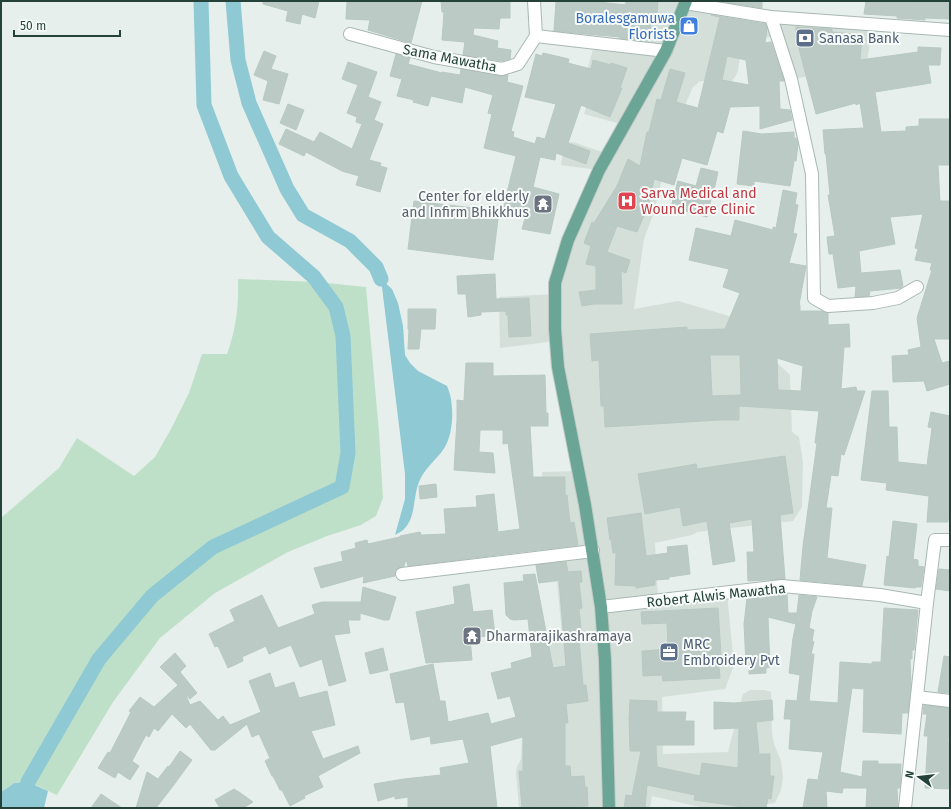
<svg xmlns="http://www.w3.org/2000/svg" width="951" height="809" font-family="'Fira Sans',sans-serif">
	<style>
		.built { fill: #d4dfda }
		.green { fill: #bfe0c8 }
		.water { fill: #8ec9d4 }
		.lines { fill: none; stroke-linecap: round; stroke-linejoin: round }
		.canal { stroke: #8ec9d4; stroke-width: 15 }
		.building { fill: #bbcac4; stroke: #b8c9c2; fill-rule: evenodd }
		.street-casing { stroke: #a8b8b2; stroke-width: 14 }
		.primary-casing { stroke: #c2cac8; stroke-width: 14 }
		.street { stroke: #fff; stroke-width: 12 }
		.primary { stroke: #6aa596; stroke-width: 12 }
		.labels { text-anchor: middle; stroke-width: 4; stroke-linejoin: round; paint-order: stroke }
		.shop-label { font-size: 14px; fill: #366cbe; stroke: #f7fbf9; text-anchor: end }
		.service-label { font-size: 14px; fill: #4e5e75; stroke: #f7fbf9; text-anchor: start }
		.street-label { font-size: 14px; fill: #24423a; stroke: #f7fbf9 }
		.health-label { font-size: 14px; fill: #be3a42; stroke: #f7fbf9; text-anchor: start }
		.worship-label { font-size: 14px; fill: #5b616d; stroke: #f7fbf9; text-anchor: end }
	</style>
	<rect width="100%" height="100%" fill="#e6efeb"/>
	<path class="built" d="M625 1H740L736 11 866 24 870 43 867 61 864 68 791 79 777 35 755 40 741 49 738 71 735 77 731 82 700 81 693 87 675 128 653 215 644 239 634 309 678 301 729 316 790 375 792 432 799 437 803 462 802 507 793 521 697 532 692 535 655 543 658 601 727 593 734 665 725 689 662 697 663 754 728 752 743 694 750 690H765L771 692 772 733 774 744 781 761 783 778 781 790 775 803 749 806 746 808H704L652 796 650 808H519L516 773 517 767 521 759 522 737 545 638 562 634 557 582 538 583 535 558 546 557 544 536V496L542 472 578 471 556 341 500 348 499 297 555 294 598 170 561 165 565 143 573 142 608 154 624 125 584 114 591 92 587 71 595 42 616 46Z"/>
	<path class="green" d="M238 279 317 282 366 287 379 432 383 498 376 516 361 525 327 536 288 552 215 593 160 638 113 702 57 795C45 790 28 778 14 783 10 785 5 789 1 792V518L59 468 77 438 134 476 155 457 171 429 189 393 202 354H227C236 329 239 306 238 279Z"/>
	<g class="water">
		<path d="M381 279 392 289 398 303 403 326 405 355 410 363 418 371 447 386C455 403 454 435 443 450 435 461 424 469 419 482 413 496 416 516 405 528 403 531 398 533 395 535L405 499V474Z"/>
		<path d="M22 782H28L48 791 44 808H1V792L14 783Z"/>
	</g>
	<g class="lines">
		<g class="canal">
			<path d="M233 1 238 60 249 103 287 189 303 215 350 241 376 267 381 279"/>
			<path d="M28 782 99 659 152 596 213 547 342 487 348 453 343 336 336 307 314 277 268 237 231 176 204 105 201 1"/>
		</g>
	</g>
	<g class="building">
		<path d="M263 1H319L315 18 302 14 300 24 286 21 288 11 263 4Z"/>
		<path d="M347 1H422L411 43 368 30 370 20 346 19Z"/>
		<path d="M441 1H510V18H500L499 29 474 28 473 35 498 41 497 48 511 50 510 59 502 61 463 55 465 42 442 40 444 12H442Z"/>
		<path d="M556 1H590L626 5V1H658L656 24H651L648 41 620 38V37L554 31Z"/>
		<path d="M719 1H762V8Z"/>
		<path d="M866 1 950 2V19L925 18V20L897 18V16L864 14Z"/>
		<path d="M711 15 765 24 767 28 765 43 771 42 784 81H779L780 109 790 110 792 120 760 129V106L730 107 723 133 717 131 707 165 682 158 674 185 654 179 649 204 637 232 617 226 607 252 630 260 626 273 621 271 622 304H594L582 306 579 292 596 290V266L586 264 591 246 584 243 592 222 594 223 617 186 628 159 640 166 647 132H649L657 99 661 100 670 69 685 73 676 102 698 108 720 17ZM727 56 746 60 749 85 722 80Z"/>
		<path d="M796 27 832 29V32L862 35 860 60 918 52V47L941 48 940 65H928L931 83 875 92 881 132 906 131V127L919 126V119H950V165H938L940 201H950V339H934L942 363 950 361V384L927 391 924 381 893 382 892 356 909 355 908 350 921 347 917 318 932 270H930L932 263 915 260 918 249 915 248 923 214 890 217 895 244 859 251 861 273 900 270 903 286 901 288 870 291 869 296 855 297 856 286 838 288 833 254H829L827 237 835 236 828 195H830L826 154H825L823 130 864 128 860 103 856 105V103L816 114 796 37Z"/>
		<path d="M264 51 276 56 271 69 288 74 279 104 263 100 268 81 254 75Z"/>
		<path d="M543 53 569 59 568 63 591 69 593 60 611 65V63L627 68 620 88H622L610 117 581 105 568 143 590 151 586 164 556 153 555 160 540 157 533 187 559 194 550 234 522 229 526 215 503 209 516 156 484 148 492 114 488 113 493 95 465 87 462 103 431 96 428 106 413 102 414 100 397 96 402 79 390 76 396 54 410 58 408 64 442 73V72L460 75 461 69 501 76 508 75 507 82 523 86 511 131 514 132 513 137 535 144 537 137 545 139 556 104 525 97 536 54 542 56Z"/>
		<path d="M348 62 377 72 368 97 381 102 374 120 383 124 369 160 381 163 380 166 387 168 380 192 356 185 359 176 342 171 306 152 304 156 279 144 286 129 314 142 320 132 352 149 362 124 356 122 357 117 347 113 358 85 342 79Z"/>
		<path d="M288 104 304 110 296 130 280 123Z"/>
		<path d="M743 131 762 134 794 132V138H796L798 144 796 161H794L790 186 754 181V186L737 184Z"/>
		<path d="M701 168 718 172 714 190H713L707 217 671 207 678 181 696 186Z"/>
		<path d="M783 190 797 193 795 204 798 205 793 233 797 234 789 263 806 266 799 305H800V311H822L828 313V325L849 324 850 347H844L841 389 856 387 857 391H865L844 455 841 454 838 476 831 475 826 508H832L827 558 866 565 862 586 800 580 803 546 817 443H815L819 411 739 406V420H720L605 427 604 406H601L599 360 592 361 590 334 687 327V330L725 329 740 293 723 287 729 269 689 260 696 228 731 236 735 220 773 230V227L776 228ZM710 355H740L741 395 712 396ZM777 358 803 366 801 391 778 390Z"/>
		<path d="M414 201 499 211 493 260 408 249Z"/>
		<path d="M495 274 496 299 529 298 531 336 509 337 508 315H506V311L481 312V315L468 317 466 294H458L457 276Z"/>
		<path d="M408 309H436L435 329H421L419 349H408L409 329H408Z"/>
		<path d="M466 363H493V376L545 375 546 413H548V426H530L533 477H565V495H567L570 523 574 522 578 545 408 566 406 559 404 566 398 568 395 571V576L363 583 364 576 321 588 314 568 343 561 341 552 356 548 355 543 367 540 368 544 400 537V536L420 532 421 535 446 534 444 509 477 507 476 496 494 494 498 532 520 529 508 443 503 444V430H480L479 452 493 453 495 473 454 470 457 420V400L464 401Z"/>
		<path d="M872 391H888L889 427H897L898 462 927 465 932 428 928 427 931 412 950 416V503L948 522H927L929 496 886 490 887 483 861 480Z"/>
		<path d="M785 456 793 513 780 515 785 579 748 581 747 552H754L752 519 729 523 735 561 713 565 707 521 683 526 680 507 645 514 638 474 696 464 697 469Z"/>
		<path d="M436 484 437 497 420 499 419 486Z"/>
		<path d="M641 513 646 556 668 553 667 547 687 545 690 574 669 577V579L655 580V585L636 588V586L615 585 616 553H613L611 539 610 540 607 518Z"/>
		<path d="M893 521 917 524 913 559 918 560V566L924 567 921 587H916L915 588 884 585 887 556 889 557Z"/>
		<path d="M566 562 568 572 581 571 582 582H579L582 608 579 609 582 638 579 639 583 685H586L588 701 566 704 568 723H565V766H570L571 777 584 776 585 787H587L588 806 522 808 519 771H523V737L490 746 497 808H408V797L395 799V796L378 801 374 784 404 779 441 775 440 768 469 763 463 739 431 744 430 736 411 740 404 702 396 703 390 674 433 664 440 701H445L448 722 488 713 491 724 516 717 510 696 498 699 491 673 512 668 511 663 532 657 528 619 514 620 510 619 506 615 504 583 524 581 523 575 535 574 553 668 566 666 559 580 539 583 536 565Z"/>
		<path d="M939 569 950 570V591L936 589Z"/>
		<path d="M469 584 473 612 492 610 495 635 470 638 472 660 426 663 416 612 455 604 453 587Z"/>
		<path d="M363 587 396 597 389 620H384L360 613V620H348L350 633 334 635 346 681 329 686 322 659 300 667 291 645 269 654 266 646 242 657 243 661 228 668 218 646 215 647 209 634 235 621 230 610 262 595 278 628 315 614 312 605 322 602H361Z"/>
		<path d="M782 594H787L788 613H797L799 595 817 597 812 611 809 628 814 630 812 641 814 642 811 654H814L809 701 838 703 840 662 872 664V662H881L884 608 918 610 914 650H912V659H910L911 685 908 713H902L901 734 863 732 864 689 852 688 840 772 862 777 863 761H878V764H901L900 788H897L898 808H866L867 788H843L842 793 826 791 827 808H803L808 779 818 780 823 752 789 749 791 719H784L786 700 797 701 800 675 789 673 793 638 796 624 768 617 770 667 766 668V673L749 674V664H746L744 624 747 598Z"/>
		<path d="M718 608 721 655H718L720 678 663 681 662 675 643 676 642 651 668 649 667 623 642 624 641 612Z"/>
		<path d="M383 648 388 670 370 674 365 653Z"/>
		<path d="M175 653 186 666 180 672 197 693 190 699 185 693 190 705 200 701 218 720 223 716 230 725 261 712 249 681 270 673 275 688 294 682 299 698 327 691 335 725 311 731 323 759 358 746 360 753 318 776 323 787 304 796 305 798 290 806 282 790H280L273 776H272L265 761 270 758 259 734 252 737 247 724 215 750H211L190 724 186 728 172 714 158 731 154 728 149 737 146 735 132 761 139 766 130 780 118 772 115 778 98 768 108 752 110 753 131 712 129 711 140 697 154 707 178 685 160 667Z"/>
		<path d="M944 656 950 657V693L938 692Z"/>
		<path d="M630 700 657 701V712H686L685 721H694V745H656L657 767 700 776 702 763 738 768 739 728 714 729V702L734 703 772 700 773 720 756 722 759 754H770V776H774L771 799 768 798 766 808H750L694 800 695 795 647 785 645 808H624L626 795 632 796 641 751H630L629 719Z"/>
		<path d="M924 705 950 708 948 742H950V789L925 788 928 736H924L927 714H923Z"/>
		<path d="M180 751 192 760 173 786 156 808H136L147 772 158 779 168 766 169 767Z"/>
		<path d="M234 789 239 792 253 802 243 808H220L215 800Z"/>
		<path d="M101 794 122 808H91Z"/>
	</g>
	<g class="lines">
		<defs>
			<g id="street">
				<path d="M685 3 771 17 950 30"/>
				<path d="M771 17 791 79 812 174 814 298 828 306 873 303 898 298 917 287"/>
				<path d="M350 34 434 57 502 69 518 64 536 36 534 1"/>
				<path d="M536 36 666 51"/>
				<path d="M402 574 593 551"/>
				<path d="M601 607 782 586 880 595 927 603"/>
				<path d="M917 697 950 701"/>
				<path d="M905 808 927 603 935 540H950"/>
			</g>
			<path id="primary" d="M609 808 605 660 601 607 585 505 558 367 555 329V283L568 240 599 170 666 51 686 1"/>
		</defs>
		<use href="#street" class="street-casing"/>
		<use href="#primary" class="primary-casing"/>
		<use href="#street" class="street"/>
		<use href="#primary" class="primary"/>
	</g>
	<defs>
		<symbol id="shop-square" viewBox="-11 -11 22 22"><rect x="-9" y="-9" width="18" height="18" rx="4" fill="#3f7fe0" stroke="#f7fbf9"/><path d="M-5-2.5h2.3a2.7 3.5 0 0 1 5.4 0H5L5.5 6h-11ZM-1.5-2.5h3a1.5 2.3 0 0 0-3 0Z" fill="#fff"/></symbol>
		<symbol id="bank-square" viewBox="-11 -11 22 22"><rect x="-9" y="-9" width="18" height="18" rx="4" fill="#5c6f8a" stroke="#f7fbf9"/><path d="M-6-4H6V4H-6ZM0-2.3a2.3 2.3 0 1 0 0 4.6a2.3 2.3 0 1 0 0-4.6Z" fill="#fff"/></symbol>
		<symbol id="hospital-square" viewBox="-11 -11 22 22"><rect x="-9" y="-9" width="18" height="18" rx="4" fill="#e0444e" stroke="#f7fbf9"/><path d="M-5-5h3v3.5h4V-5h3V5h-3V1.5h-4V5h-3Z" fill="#fff"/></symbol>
		<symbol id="temple-square" viewBox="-11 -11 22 22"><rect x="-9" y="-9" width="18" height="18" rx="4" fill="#6b7280" stroke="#f7fbf9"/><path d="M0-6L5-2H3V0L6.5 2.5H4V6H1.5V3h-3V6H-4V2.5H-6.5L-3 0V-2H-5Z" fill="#fff"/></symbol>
		<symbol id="office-square" viewBox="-11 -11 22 22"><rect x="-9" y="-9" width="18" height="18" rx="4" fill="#5c6f8a" stroke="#f7fbf9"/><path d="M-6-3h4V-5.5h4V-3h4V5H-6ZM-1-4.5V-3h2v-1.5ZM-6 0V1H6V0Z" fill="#fff"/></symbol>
	</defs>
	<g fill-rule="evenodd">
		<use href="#shop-square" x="678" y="15" width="22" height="22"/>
		<use href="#bank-square" x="794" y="27" width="22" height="22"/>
		<use href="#hospital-square" x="616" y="190" width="22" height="22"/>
		<use href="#temple-square" x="532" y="193" width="22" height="22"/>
		<use href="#temple-square" x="461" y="625" width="22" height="22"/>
		<use href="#office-square" x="658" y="641" width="22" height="22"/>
	</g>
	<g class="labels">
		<g class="shop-label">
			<text x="675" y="23">Boralesgamuwa<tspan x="675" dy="16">Florists</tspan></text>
		</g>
		<g class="service-label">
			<text x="819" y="43">Sanasa Bank</text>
			<text x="683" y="649">MRC<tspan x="683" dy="16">Embroidery Pvt</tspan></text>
		</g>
		<g class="street-label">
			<text transform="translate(450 58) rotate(11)" y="5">Sama Mawatha</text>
			<text transform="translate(716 595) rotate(-6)" y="5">Robert Alwis Mawatha</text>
		</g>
		<g class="health-label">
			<text x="641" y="198">Sarva Medical and<tspan x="641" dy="16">Wound Care Clinic</tspan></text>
		</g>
		<g class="worship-label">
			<text x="529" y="201">Center for elderly<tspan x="529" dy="16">and Infirm Bhikkhus</tspan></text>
			<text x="486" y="641" text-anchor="start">Dharmarajikashramaya</text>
		</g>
	</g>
	<rect width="951" height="809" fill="none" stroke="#24423a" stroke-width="4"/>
	<g transform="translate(919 777) rotate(285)" stroke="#f7fbf9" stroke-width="3" paint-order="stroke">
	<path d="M0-3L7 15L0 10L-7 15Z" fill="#24423a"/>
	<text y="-6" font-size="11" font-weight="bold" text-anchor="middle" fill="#24423a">N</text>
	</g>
	<path d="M14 30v6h106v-6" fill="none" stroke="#24423a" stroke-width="2"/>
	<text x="20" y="30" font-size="12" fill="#24423a" stroke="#f7fbf9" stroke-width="3" paint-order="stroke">50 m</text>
</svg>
